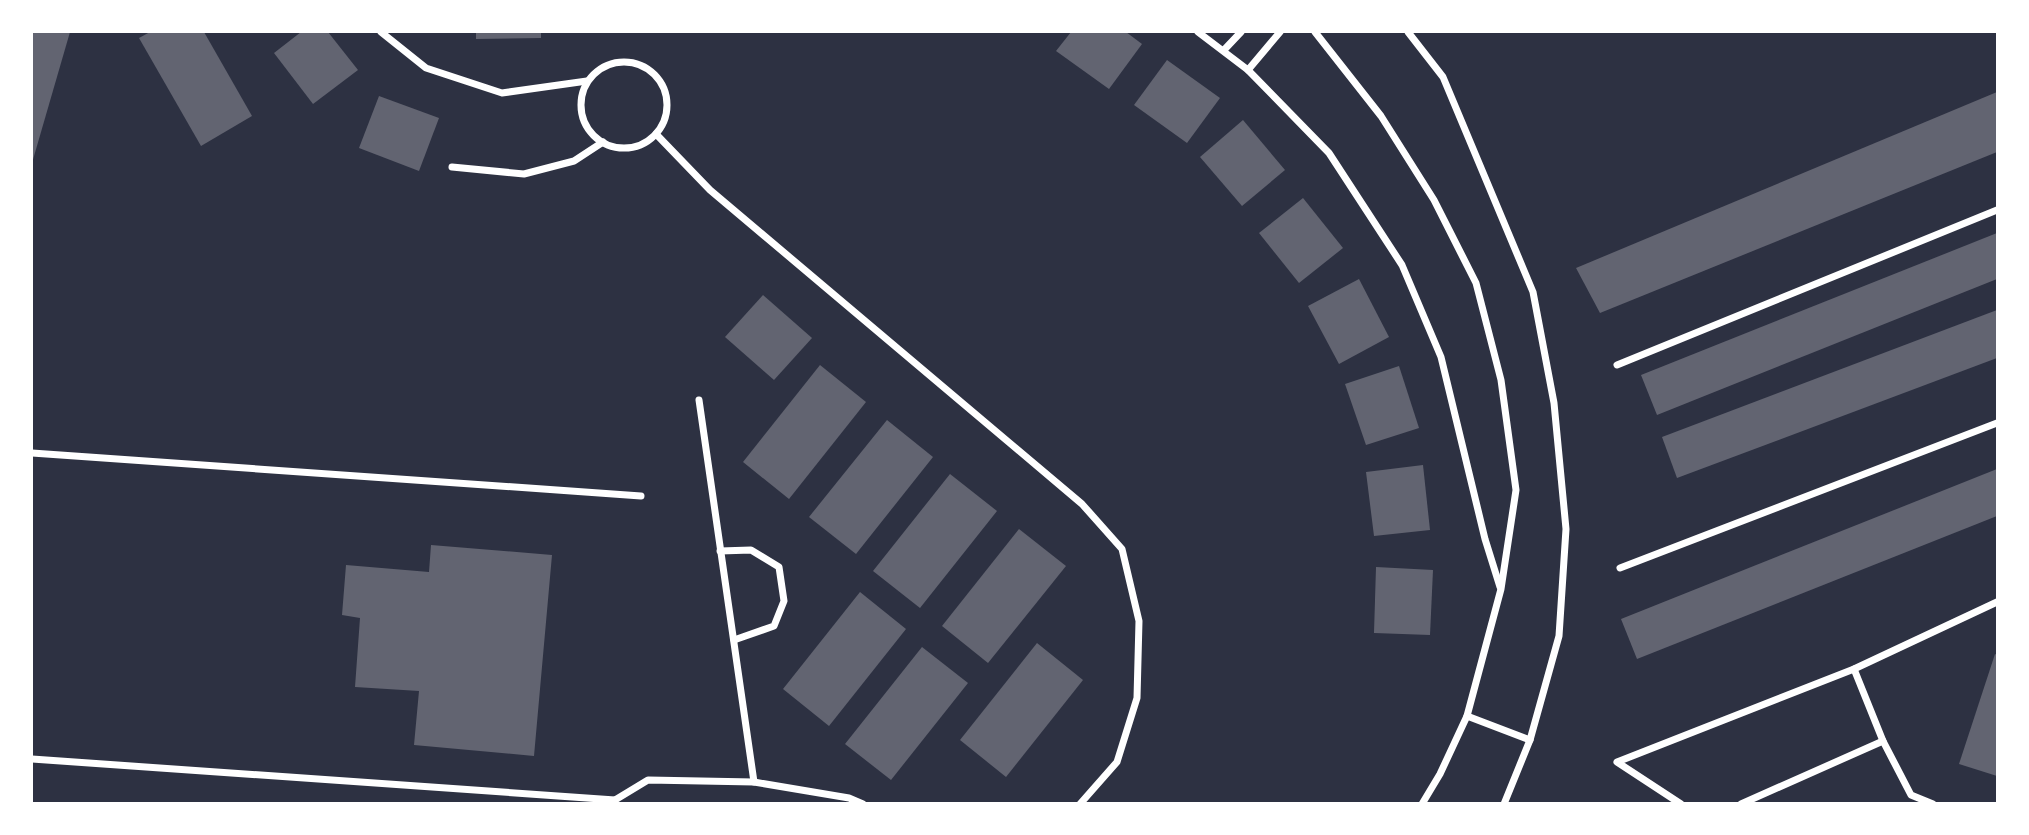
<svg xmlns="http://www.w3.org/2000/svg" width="2029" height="835" font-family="'DM Sans',sans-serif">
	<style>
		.building { fill: #626471 }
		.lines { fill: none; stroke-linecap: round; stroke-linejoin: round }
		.minor { stroke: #fff; stroke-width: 7 }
	</style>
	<rect width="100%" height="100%" fill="#2d3142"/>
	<g class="building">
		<path d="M32 32H70L32 163Z"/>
		<path d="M150 32H204L252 116 201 146 139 38Z"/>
		<path d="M301 32H328L358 70 313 104 274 53Z"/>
		<path d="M476 32H541V38L476 39Z"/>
		<path d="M1071 32H1126L1142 44 1109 89 1056 51Z"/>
		<path d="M1167 60 1220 98 1187 143 1134 105Z"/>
		<path d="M1997 92V152L1600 313 1576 268Z"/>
		<path d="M379 96 439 118 419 171 359 148Z"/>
		<path d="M1243 120 1285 170 1242 206 1200 157Z"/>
		<path d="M1303 198 1343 248 1299 283 1259 233Z"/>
		<path d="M1997 233V279L1657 415 1641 375Z"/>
		<path d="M1359 279 1389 337 1339 364 1308 306Z"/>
		<path d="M763 295 812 338 774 380 725 337Z"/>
		<path d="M1997 310V358L1677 478 1662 437Z"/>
		<path d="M820 365 866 402 789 499 743 462Z"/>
		<path d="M1399 366 1419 428 1366 445 1345 384Z"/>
		<path d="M887 420 933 457 856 554 809 517Z"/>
		<path d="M1423 465 1430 530 1374 536 1366 472Z"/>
		<path d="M1997 469V516L1637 659 1621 619Z"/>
		<path d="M950 474 997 511 920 608 873 571Z"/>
		<path d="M1019 529 1066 566 988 663 942 626Z"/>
		<path d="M431 545 552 555 534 756 414 745 419 691 355 687 360 618 342 615 346 565 429 572Z"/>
		<path d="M1376 567 1433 570 1430 635 1374 633Z"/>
		<path d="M860 592 906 629 829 726 783 689Z"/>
		<path d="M1037 643 1083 680 1006 777 960 740Z"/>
		<path d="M922 647 968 683 891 780 845 744Z"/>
		<path d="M1995 654 1997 655V776L1959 764Z"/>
	</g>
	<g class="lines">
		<g class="minor">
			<path d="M381 32 426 68 502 93 587 81"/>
			<path d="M1198 32 1248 70 1329 153 1402 265 1441 357 1485 539 1500 587"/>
			<path d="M1315 32 1381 116 1434 200 1476 283 1501 380 1516 490 1501 589 1467 716 1440 774 1422 804"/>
			<path d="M1408 32 1443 77 1533 292 1554 403 1566 529 1559 636 1530 740 1504 804"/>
			<path d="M1224 50 1241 32"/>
			<circle cx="624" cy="105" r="43"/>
			<path d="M1248 70 1280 32"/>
			<path d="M656 134 710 190 1082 504 1122 549 1139 621 1137 698 1117 762 1080 804"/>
			<path d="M452 167 524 174 574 161 603 142"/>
			<path d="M1617 365 1997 210"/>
			<path d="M699 400 754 782"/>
			<path d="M32 453 641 496"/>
			<path d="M720 551 751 550 779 567 784 601 774 626 734 640"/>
			<path d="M1620 568 1997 423"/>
			<path d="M1854 669 1883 741 1911 795 1933 804"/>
			<path d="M1467 716 1530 740"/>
			<path d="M32 759 615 800"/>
			<path d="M615 800 648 780 754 782 849 798 863 804"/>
			<path d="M1681 804 1617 762 1854 669 1997 602"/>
			<path d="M1741 804 1883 741"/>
		</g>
	</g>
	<rect width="2029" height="835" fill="none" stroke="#ffffff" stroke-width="66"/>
</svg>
